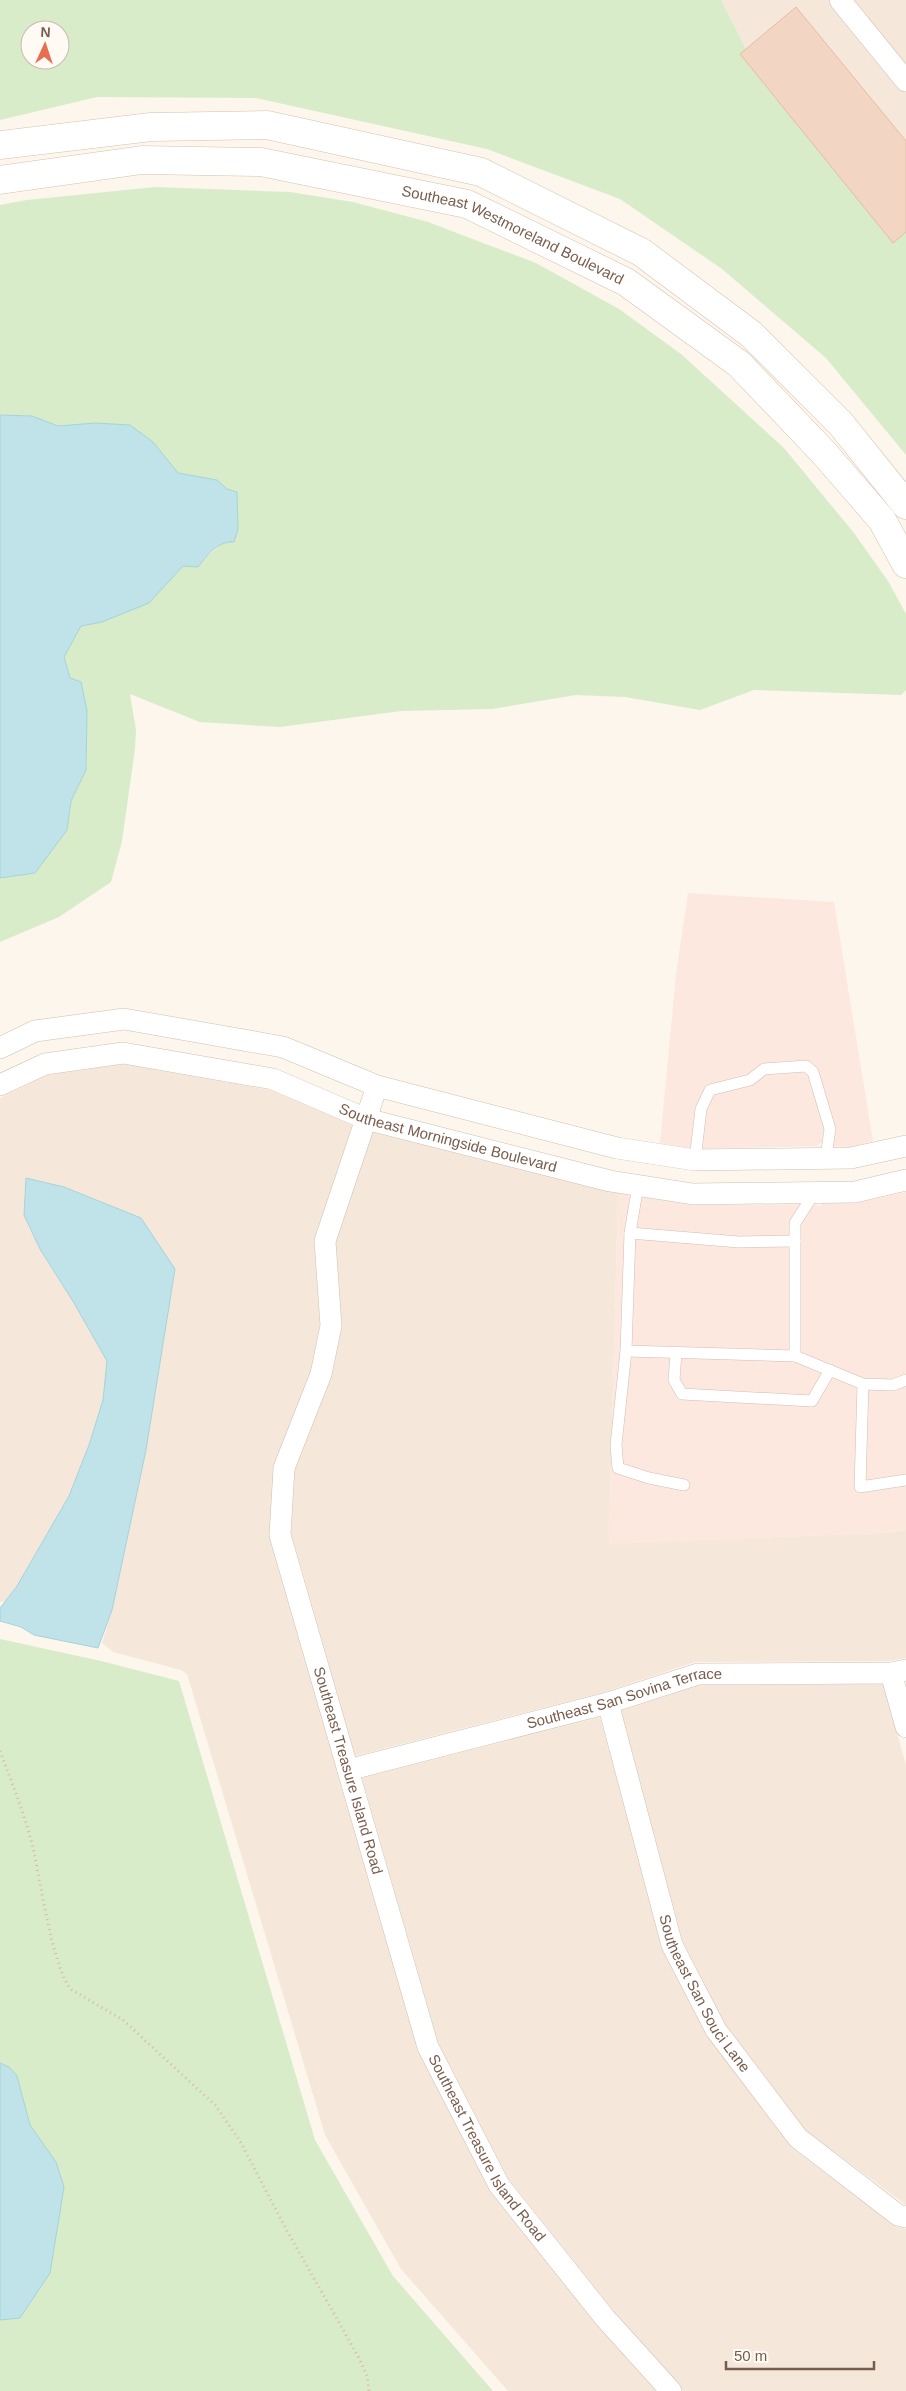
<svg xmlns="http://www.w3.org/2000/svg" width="906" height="2391" font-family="Arial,sans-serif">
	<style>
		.residential { fill: #f5e8da }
		.commercial { fill: #fde8e0 }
		.green { fill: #d8ecc9; fill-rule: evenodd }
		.water { fill: #bfe3e8; stroke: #a5d3da }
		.building { fill: #f3d5c3; stroke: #e6bba3 }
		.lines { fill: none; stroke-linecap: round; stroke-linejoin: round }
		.lane-casing { stroke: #d1beb0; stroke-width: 12 }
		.street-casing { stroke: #d1beb0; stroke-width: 22 }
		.secondary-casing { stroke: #d6c0b0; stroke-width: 29 }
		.path { stroke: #d9b8a5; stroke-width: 3; stroke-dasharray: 1 4; stroke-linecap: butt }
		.lane { stroke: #fff; stroke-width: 11 }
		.street { stroke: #fff; stroke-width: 21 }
		.secondary { stroke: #fff; stroke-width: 28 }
		.labels { text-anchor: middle; stroke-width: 4.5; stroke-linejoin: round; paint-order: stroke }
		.street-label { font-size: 15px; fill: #7a5c4d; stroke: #fffaf3 }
	</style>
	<rect width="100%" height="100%" fill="#fdf6ec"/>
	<g class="residential">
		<path d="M721 0H906V224L764 85Z"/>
		<path d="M123 1064 270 1090 353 1125 315 1237 320 1325 311 1371 275 1464 340 1783 419 2052 492 2193 598 2326 657 2391H508L401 2269 325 2135 187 1674 181 1670 113 1652 102 1643 112 1610 141 1218 64 1187 26 1179 24 1215 40 1249 74 1303 107 1361 103 1400 89 1445 69 1496 17 1586 5 1601 0 1602V1098L48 1075Z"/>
		<path d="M372 1132 618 1193 609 1543 881 1533 906 1530V1658L889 1661 695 1662 605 1692 355 1756 291 1533 294 1471 330 1379 335 1242Z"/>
		<path d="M883 1684 906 1765V2205L805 2130 724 2023 682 1940 620 1711 699 1685Z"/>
		<path d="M600 1717 663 1949 708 2037 792 2148 895 2226 906 2229V2391H683L679 2384 613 2310 508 2178 438 2042 362 1778Z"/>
	</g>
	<g class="commercial">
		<path d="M688 893 834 902 873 1141 850 1147 828 1146 820 1143 818 1146 696 1149 660 1143 676 974Z"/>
		<path d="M906 1192V1530L881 1533 609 1544 618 1193 693 1205 813 1204 820 1206 822 1203H857Z"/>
	</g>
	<g class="green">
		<path d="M0 0H721L764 85 906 224V455L826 358 722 269 620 199 487 149 256 98 97 97 0 120ZM30 30H60V60H30Z"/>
		<path d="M155 187 290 192 353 202 428 222 536 263 619 309 681 354 784 448 854 533 888 581 906 614V690L901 695 754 690 700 710 625 697 576 695 492 709 401 711 280 727 200 722 130 694 136 730 135 749 122 841 111 882 59 917 0 942V878L35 873 67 830 71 801 86 770 87 711 81 682 70 679 63 657 81 626C118 619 157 593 183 566L198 567C211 550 224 544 238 529L237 492 227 489 217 480 178 473 130 425 95 423 58 426 32 416 0 415V205L27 200Z"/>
		<path d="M0 1639 101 1661 179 1681 315 2140 393 2276 493 2391H0Z"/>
	</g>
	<g class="water">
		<path d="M0 415 32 416 58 426 95 423 130 425 153 442 178 473 217 480 227 489 237 492 238 529 234 542C218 541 208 554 198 567L183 566 149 603 102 622 81 626 64 657 70 678 81 682 87 711 86 770 71 801 67 830 35 873 0 878Z"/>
		<path d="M26 1178 64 1187 141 1218 175 1269 146 1450 112 1610 98 1648 34 1635 21 1627 0 1621V1608L17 1586 69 1496 89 1445 103 1400 107 1361 74 1303 40 1249 24 1215Z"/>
		<path d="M0 2063 9 2067 17 2076 30 2125 56 2162 64 2187 50 2273 20 2318 0 2320Z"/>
	</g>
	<path class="building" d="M796 7 906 141V232L893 243 740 54Z"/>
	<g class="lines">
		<defs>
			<g id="lane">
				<path d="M695 1160 701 1109 710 1090 750 1080 764 1069 806 1066 813 1072 830 1129 826 1157"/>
				<path d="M638 1185 630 1233 626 1351 795 1356 863 1384 893 1385 906 1380"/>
				<path d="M630 1233 739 1242 795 1241"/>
				<path d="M626 1351 616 1445 618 1468 649 1478 684 1485"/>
				<path d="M676 1353 674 1380 682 1394 812 1401 830 1370"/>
				<path d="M795 1356V1223L815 1192"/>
				<path d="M863 1384 860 1487 906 1480"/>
			</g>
			<g id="street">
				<path d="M840 0 906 81"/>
				<path d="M0 1048 35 1031 124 1019 283 1047 377 1086 617 1148 695 1160 851 1158 906 1146"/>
				<path id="s1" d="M0 1085 45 1064 123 1053 273 1079 366 1119 610 1181 693 1194 855 1192 906 1180"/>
				<path id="s2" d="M377 1086 325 1241 331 1326 321 1374 284 1468 280 1535 428 2047 499 2185 605 2318 671 2391"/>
				<path d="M891 1673 906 1727"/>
				<path id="s3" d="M608 1703 672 1945 716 2030 798 2138 898 2215 906 2217"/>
				<path id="s4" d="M348 1770 608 1703 698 1674 891 1673 906 1670"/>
			</g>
			<g id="secondary">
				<path d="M0 145 151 127 267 125 481 172 641 252 751 334 841 424 906 505"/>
				<path id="s5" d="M0 180 142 160 261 162 467 204 626 282 739 364 824 453 882 520 906 564"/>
			</g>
		</defs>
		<use href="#lane" class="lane-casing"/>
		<use href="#street" class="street-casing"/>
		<use href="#secondary" class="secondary-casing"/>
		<path class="path" d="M0 1751C12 1783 25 1815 33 1848 40 1878 53 1972 72 1990L123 2020 215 2105 240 2141 286 2229 359 2358 367 2376 369 2391"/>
		<use href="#lane" class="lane"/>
		<use href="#street" class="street"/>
		<use href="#secondary" class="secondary"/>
	</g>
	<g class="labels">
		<g class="street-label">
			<text dy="5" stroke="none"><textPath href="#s5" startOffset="526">Southeast Westmoreland Boulevard</textPath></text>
			<text dy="5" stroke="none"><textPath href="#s1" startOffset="466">Southeast Morningside Boulevard</textPath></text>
			<text dy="5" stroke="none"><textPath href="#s4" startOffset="286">Southeast San Sovina Terrace</textPath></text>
			<text dy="5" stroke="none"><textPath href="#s2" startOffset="711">Southeast Treasure Island Road</textPath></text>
			<text dy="5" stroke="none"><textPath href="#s3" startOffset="308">Southeast San Souci Lane</textPath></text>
			<text dy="5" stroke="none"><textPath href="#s2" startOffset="1116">Southeast Treasure Island Road</textPath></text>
		</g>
	</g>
	<g transform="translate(45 45) rotate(3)"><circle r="24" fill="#fffaf3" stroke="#cabbb1"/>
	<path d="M0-4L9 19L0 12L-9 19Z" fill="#e76f51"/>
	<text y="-8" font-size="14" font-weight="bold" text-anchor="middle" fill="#7a5c4d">N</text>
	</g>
	<path d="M726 2361v8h148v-8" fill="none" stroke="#7a5c4d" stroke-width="2.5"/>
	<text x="734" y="2361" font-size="15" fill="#7a5c4d" stroke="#fffaf3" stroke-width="4" paint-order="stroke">50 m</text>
</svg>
